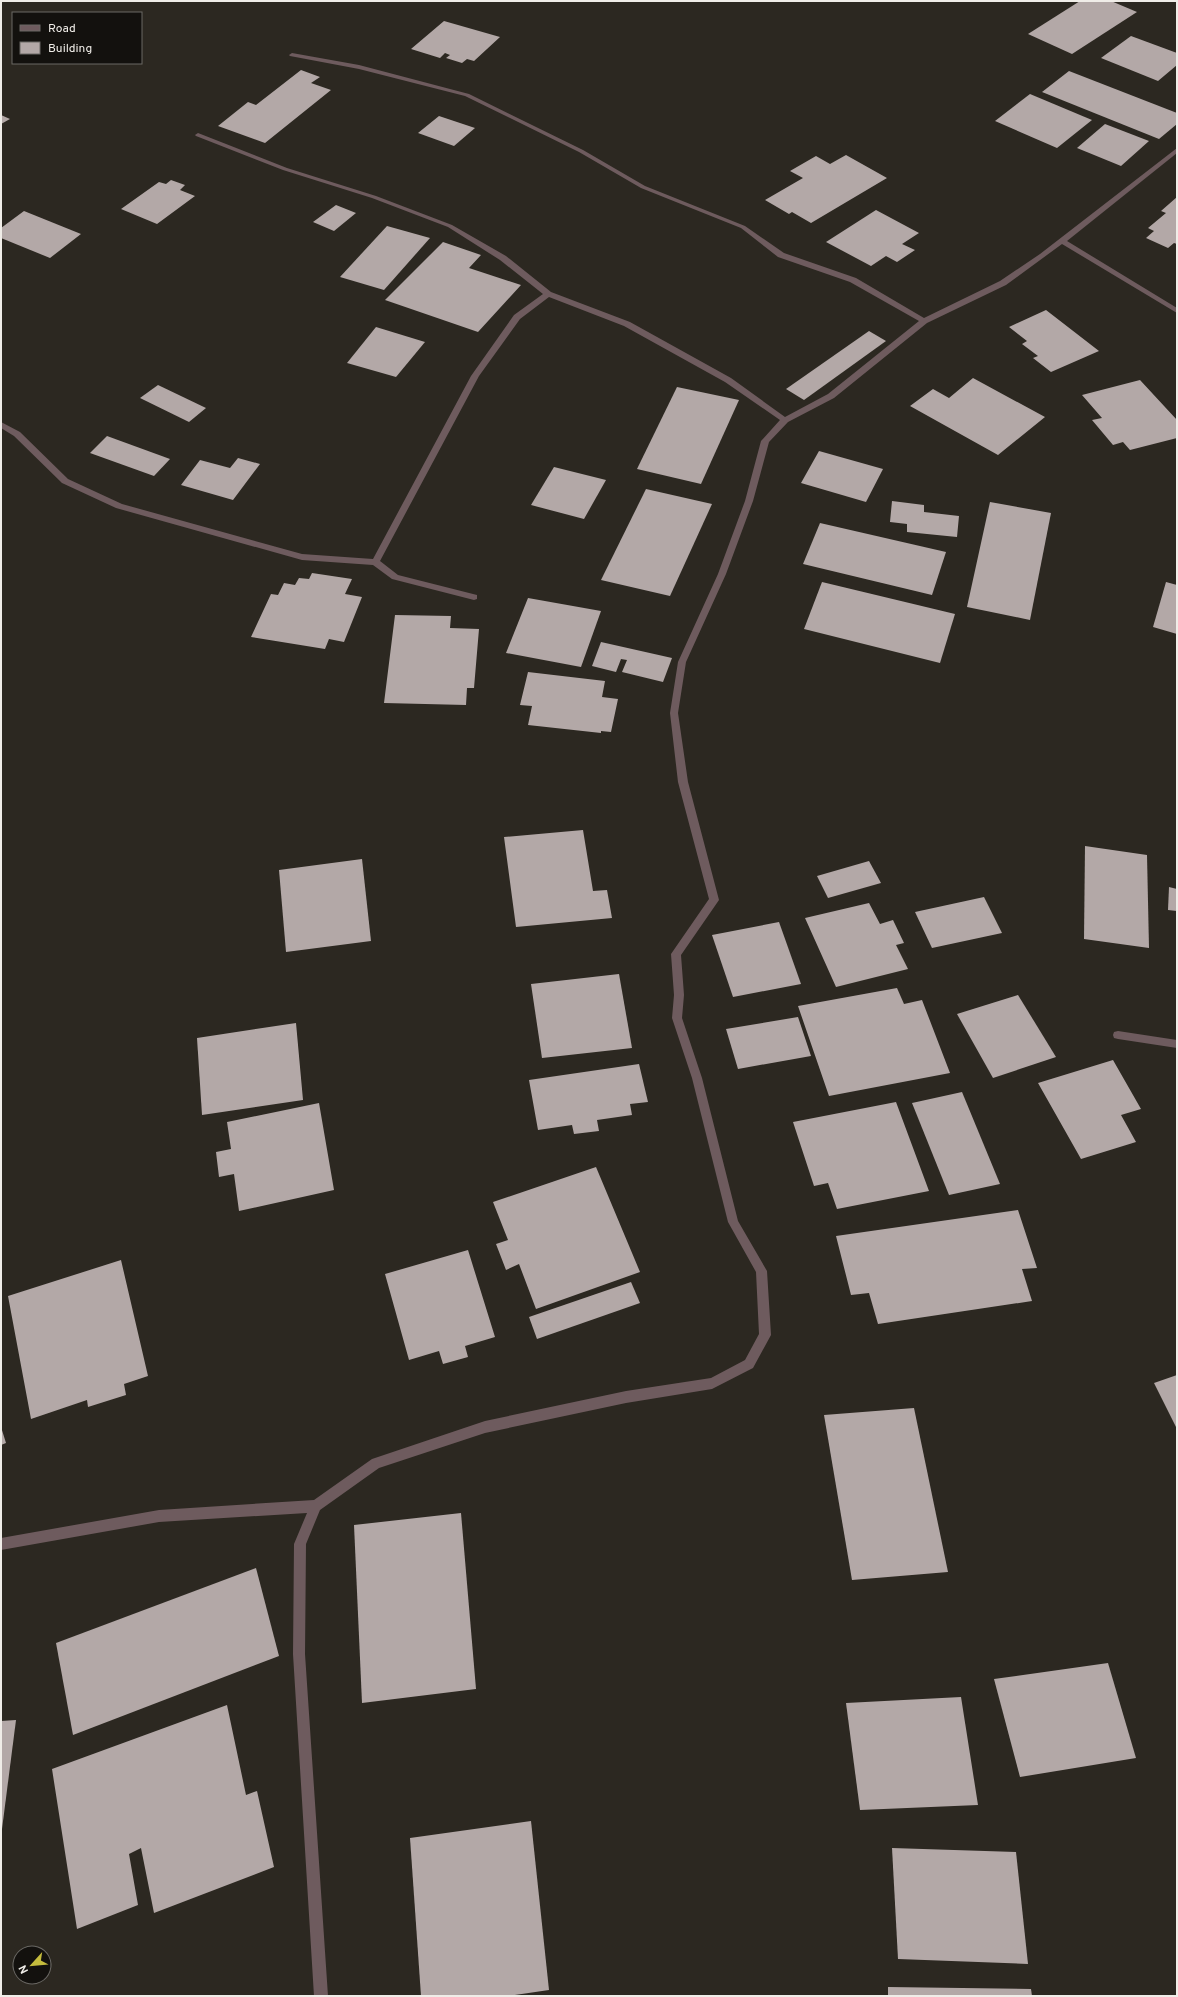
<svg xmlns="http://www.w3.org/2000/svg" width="1178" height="1997" font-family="Overpass,sans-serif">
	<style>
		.building { fill: #b3a8a7 }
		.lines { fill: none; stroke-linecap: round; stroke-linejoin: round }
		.minor { fill: #6e5b5e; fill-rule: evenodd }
	</style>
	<rect width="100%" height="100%" fill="#2c2821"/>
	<g class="building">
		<path d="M1080 1H1111L1137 12 1072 54 1028 34Z"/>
		<path d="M444 21 500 37 474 61 467 59 462 63 446 58 450 55 445 53 440 58 411 49Z"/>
		<path d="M1131 36 1177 53V65L1158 81 1101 58Z"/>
		<path d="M301 70 320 77 311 83 331 90 265 143 218 126 248 102 256 105Z"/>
		<path d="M1069 71 1177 113V124L1159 139 1042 92Z"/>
		<path d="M1030 94 1092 120 1057 148 995 121Z"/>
		<path d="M1 115 10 119 1 124Z"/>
		<path d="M439 116 475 128 454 146 418 133Z"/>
		<path d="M1105 124 1149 141 1121 166 1077 148Z"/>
		<path d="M846 155 887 178 811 223 792 212 789 214 765 200 803 178 790 171 816 156 830 164Z"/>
		<path d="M171 180 185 185 180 190 195 196 157 224 121 209 159 182 166 184Z"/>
		<path d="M1177 197V244L1174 243 1168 248 1146 238 1154 231 1148 228 1166 213 1161 211Z"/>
		<path d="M336 205 356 213 334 231 313 222Z"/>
		<path d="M876 210 919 233 902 244 915 250 897 262 886 256 871 266 826 242Z"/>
		<path d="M24 211 81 234 50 258 1 238V228Z"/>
		<path d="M387 226 430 238 384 290 340 277Z"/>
		<path d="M443 242 481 255 469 268 521 285 478 332 385 300Z"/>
		<path d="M1046 310 1099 351 1051 372 1033 358 1038 356 1022 344 1027 341 1009 327Z"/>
		<path d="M376 327 425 342 396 377 347 363Z"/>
		<path d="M869 331 886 341 804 400 786 389Z"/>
		<path d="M973 378 1045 417 998 455 910 406 933 389 949 398Z"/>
		<path d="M1140 380 1177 420V438L1130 450 1123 442 1113 445 1092 420 1102 418 1082 395Z"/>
		<path d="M158 385 206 408 189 422 140 398Z"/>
		<path d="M677 387 739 400 701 484 637 469Z"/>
		<path d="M107 436 170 459 154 476 90 453Z"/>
		<path d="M819 451 883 469 866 502 801 483Z"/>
		<path d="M238 458 260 464 233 500 181 485 200 460 230 468Z"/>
		<path d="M554 467 606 480 584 519 531 505Z"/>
		<path d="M646 489 712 504 670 596 601 580Z"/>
		<path d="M892 501 924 505V512L959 516 957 537 907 532V524L890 522Z"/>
		<path d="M990 502 1051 513 1030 620 967 607Z"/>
		<path d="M820 523 946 552 932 595 803 564Z"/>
		<path d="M312 573 352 579 345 594 362 597 344 642 329 639 325 649 251 637 271 594 278 595 284 583 295 585 299 578 309 579Z"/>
		<path d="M822 582 955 614 940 663 804 629Z"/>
		<path d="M1166 582 1177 585V634L1153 627Z"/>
		<path d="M528 598 601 611 581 667 506 653Z"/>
		<path d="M395 615 451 616 450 628 479 629 474 688H467L466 705 384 703Z"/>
		<path d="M601 642 672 658 663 682 622 672 627 660 621 659 616 672 592 666Z"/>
		<path d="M528 672 605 681 602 697 618 699 611 732 601 731V733L528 725 532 706 520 705Z"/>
		<path d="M583 830 593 891 607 890 612 918 516 927 504 837Z"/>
		<path d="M1085 846 1147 855 1149 948 1084 939Z"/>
		<path d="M362 859 371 941 286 952 279 870Z"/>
		<path d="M869 861 881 883 828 898 817 876Z"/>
		<path d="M1169 887 1177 889V911L1168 910Z"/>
		<path d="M984 897 1002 933 932 948 915 912Z"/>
		<path d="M869 903 880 924 893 920 904 943 896 945 908 969 836 987 805 918Z"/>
		<path d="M779 922 801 984 733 997 712 935Z"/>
		<path d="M619 974 632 1048 542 1058 531 984Z"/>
		<path d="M897 988 904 1004 922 1000 950 1073 829 1096 798 1006Z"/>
		<path d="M1018 995 1056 1057 993 1078 957 1014Z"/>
		<path d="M798 1017 811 1056 738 1069 726 1029Z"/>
		<path d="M296 1023 303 1100 202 1115 197 1038Z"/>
		<path d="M1113 1060 1141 1109 1121 1115 1136 1142 1081 1159 1038 1083Z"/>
		<path d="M639 1064 648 1102 630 1104 632 1115 597 1120 599 1131 574 1134 572 1125 538 1130 529 1080Z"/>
		<path d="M962 1092 1000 1184 949 1195 912 1103Z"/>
		<path d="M896 1102 929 1191 837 1209 828 1183 814 1186 793 1122Z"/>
		<path d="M319 1103 334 1190 239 1211 234 1174 219 1177 216 1152 231 1149 227 1122Z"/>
		<path d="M596 1167 640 1272 536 1309 519 1264 506 1270 496 1244 508 1240 493 1202Z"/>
		<path d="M1018 1210 1037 1268 1022 1269 1032 1301 878 1324 869 1293 851 1295 836 1236Z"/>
		<path d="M468 1250 495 1337 465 1346 468 1357 443 1364 439 1351 409 1360 385 1274Z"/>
		<path d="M121 1260 148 1376 124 1384 126 1395 88 1407 87 1400 31 1419 8 1296Z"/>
		<path d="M631 1282 640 1303 537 1339 529 1317Z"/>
		<path d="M1177 1375V1429L1154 1383Z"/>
		<path d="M914 1408 948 1572 852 1580 824 1415Z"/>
		<path d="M1 1427 6 1443 1 1445Z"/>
		<path d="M461 1513 476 1689 362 1703 354 1525Z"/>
		<path d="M256 1568 279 1656 73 1735 56 1643Z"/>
		<path d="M1108 1663 1136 1758 1020 1777 994 1679Z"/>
		<path d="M961 1697 978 1805 860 1810 846 1703Z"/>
		<path d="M227 1705 246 1795 257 1791 274 1867 154 1913 141 1848 129 1854 138 1905 77 1929 52 1769Z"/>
		<path d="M16 1720 2 1829H1V1721Z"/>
		<path d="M531 1821 549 1990 508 1996H421L410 1838Z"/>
		<path d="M892 1848 1016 1852 1028 1964 898 1959Z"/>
		<path d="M888 1987 1031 1989 1032 1996H888Z"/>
	</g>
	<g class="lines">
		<g class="minor">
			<path d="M292 53 359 65 469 94 583 150 645 186 745 226 784 253 856 278 924 318 1000 281 1040 254 1177 148V153L1067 241 1177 308V313L1062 244 1006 285 927 323 834 398 788 422 769 442 753 501 726 574 686 662 678 713 688 782 719 900 681 955 684 995 682 1018 702 1078 738 1221 767 1271 771 1335 753 1368 712 1389 626 1403 485 1433 379 1468 320 1510 306 1544 305 1654 328 1996H314L293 1654 294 1544 307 1513 159 1522 1 1550V1538L159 1510 314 1500 372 1459 485 1421 626 1391 711 1378 745 1360 759 1334 756 1272 728 1222 692 1078 672 1018 674 995 671 954 709 899 678 782 670 713 678 662 718 574 745 501 761 441 780 420 725 382 624 326 549 297 520 319 479 376 380 561 398 575 477 595V599L474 600 392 579 373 565 302 560 116 508 62 483 14 436 1 428V422L20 432 68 479 122 504 302 554 373 559 471 376 514 315 543 294 500 260 448 227 372 198 283 170 196 136 195 135 198 133 287 168 376 196 452 225 506 256 551 292 630 322 731 378 785 417 828 394 919 321 850 282 778 257 741 228 641 188 579 152 465 96 359 69 290 56 289 55Z"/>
			<path d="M1118 1031 1177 1040V1048L1118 1039 1114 1038 1113 1035 1114 1032Z"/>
		</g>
	</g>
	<rect width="1178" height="1997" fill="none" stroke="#f0ede8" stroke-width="4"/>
	<rect x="12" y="12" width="130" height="52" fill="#13110e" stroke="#6b6965"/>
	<rect x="20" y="25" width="20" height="6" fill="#6e5b5e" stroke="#6b6965"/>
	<text x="48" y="32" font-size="12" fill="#f0ede8">Road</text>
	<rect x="20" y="42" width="20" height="12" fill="#b3a8a7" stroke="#6b6965"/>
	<text x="48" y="52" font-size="12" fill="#f0ede8">Building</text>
	<g transform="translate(32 1965) rotate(243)"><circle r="19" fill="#13110e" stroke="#6b6965"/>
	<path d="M0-3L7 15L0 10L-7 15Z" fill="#c5bc3d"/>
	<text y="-6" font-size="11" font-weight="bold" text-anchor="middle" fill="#f0ede8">N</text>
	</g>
</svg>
